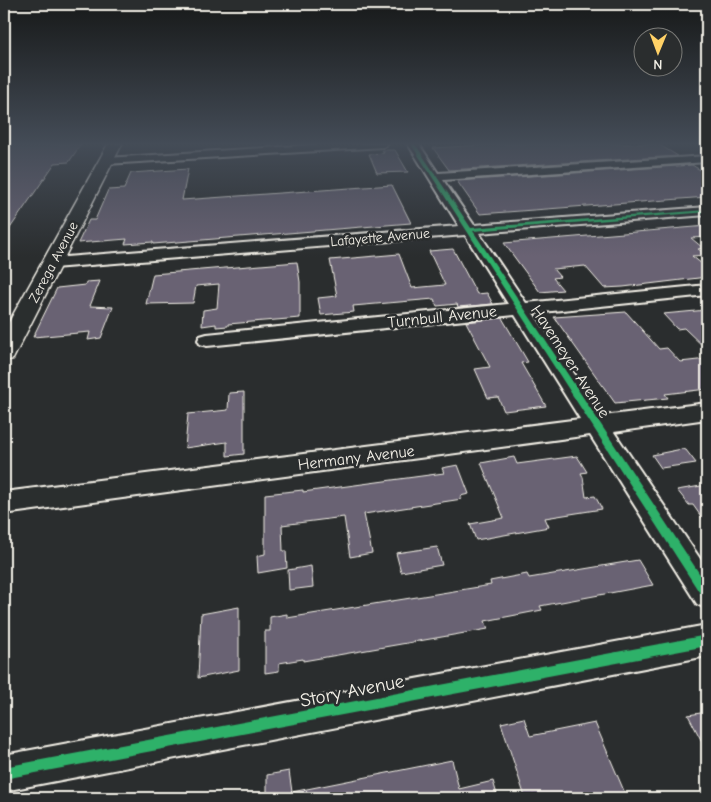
<svg xmlns="http://www.w3.org/2000/svg" width="711" height="802" font-family="'Comic Neue',sans-serif">
	<style>
		.building { fill: #696273; stroke: #f4f1e8 }
		.lines { fill: none; stroke-linecap: round; stroke-linejoin: round }
		.minor-casing { stroke: #f4f1e8; stroke-width: 4 }
		.major-casing { stroke: #f4f1e8; stroke-width: 3 }
		.minor { fill: #2a2d2e; fill-rule: evenodd }
		.major { fill: #2a2d2e; fill-rule: evenodd }
		.cycleway-casing { stroke: #2a2d2e; stroke-width: 3 }
		.cycleway { fill: #2db169; fill-rule: evenodd }
		.labels { text-anchor: middle; stroke-width: 5; stroke-linejoin: round; paint-order: stroke }
		.far-street-label { font-size: 14px; fill: #f4f1e8; stroke: #2a2d2e }
		.street-label { font-size: 16px; fill: #f4f1e8; stroke: #2a2d2e }
		.near-street-label { font-size: 19px; fill: #f4f1e8; stroke: #2a2d2e }
	</style>
	<rect width="100%" height="100%" fill="#2a2d2e"/>
	<filter id="ink" filterUnits="userSpaceOnUse"><feTurbulence type="fractalNoise" baseFrequency=".02" numOctaves="2"/><feDisplacementMap in="SourceGraphic" scale="10" xChannelSelector="R" yChannelSelector="G"/><feConvolveMatrix kernelMatrix="1 2 1 2 8 2 1 2 1" color-interpolation-filters="sRGB"/></filter>
	<g filter="url(#ink)">
		<g class="building">
			<path d="M4 144H81L69 162 55 163 4 237Z"/>
			<path d="M498 144H658L678 156 449 170 433 148Z"/>
			<path d="M382 150H395L408 172 377 173 369 154 384 153Z"/>
			<path d="M692 165 707 174V197L480 214 457 181Z"/>
			<path d="M188 169 182 200 392 185 411 223 153 244V242L125 244 127 239 78 243 89 220H95L108 190 124 189 131 173Z"/>
			<path d="M707 226V237L691 238 703 248 698 249 707 255 692 256 707 268V277L623 287 604 288 585 266 553 269 560 277 553 278 563 290 540 292 504 243Z"/>
			<path d="M453 249 477 294 487 293 493 304 458 307 457 304 437 306 434 299 353 306 354 312 321 315 318 298 337 296 330 260 399 254 412 288 445 285 429 251Z"/>
			<path d="M297 262 300 282V318L228 324V326L216 327V324L202 326 203 310 217 308 219 284 196 286 193 303 146 304 153 274Z"/>
			<path d="M100 281 90 306 113 307 101 338 88 340 90 332 33 337 57 288 85 285 86 282Z"/>
			<path d="M707 310V350L684 328 677 329 663 314Z"/>
			<path d="M626 312 659 349 667 348 680 362 707 359V389L665 394 668 398 615 403 554 317Z"/>
			<path d="M502 318 528 362 521 363 546 406 504 411 498 397 488 398 475 369 490 367 466 322Z"/>
			<path d="M244 392V454L227 456V442L185 448 188 414 228 410 229 393Z"/>
			<path d="M682 449 686 450 696 463 661 468 652 455Z"/>
			<path d="M577 456 587 472 581 473 583 477 586 497 595 496 602 509 545 518 549 527 476 540 470 524 504 518 481 463 514 457 517 464Z"/>
			<path d="M458 465 469 494 460 496 462 499 364 514 372 553 350 557 344 517 282 525 283 551H286L287 568 258 573 257 556 265 554V494L303 490V492L444 473 442 468Z"/>
			<path d="M707 485V525L693 505H689L677 490Z"/>
			<path d="M437 547 442 565 401 572 396 553Z"/>
			<path d="M638 560 653 585 540 606 542 610 485 621 488 629 303 661V659L279 663V671L265 673V631H270V617L287 614V618L491 585 490 581 527 574 529 578Z"/>
			<path d="M311 566 313 587 289 590 288 570Z"/>
			<path d="M239 607V670L198 678 201 614Z"/>
			<path d="M707 712V751L688 715Z"/>
			<path d="M524 718 530 736 595 723 627 798H535L534 795 525 797 501 723Z"/>
			<path d="M452 760 459 789 493 781 498 798H267V775L289 771 292 792Z"/>
		</g>
		<g class="lines">
			<defs>
				<g id="minor">
					<path d="M325 144H388L383 147 106 164 100 161 106 158Z"/>
					<path d="M408 144H419L438 173 707 156V162L443 180 474 225 707 207V215L479 233 526 303 707 285V295L533 313 603 416 707 403V419L614 432 707 569V609L697 604 590 435 4 514V492L580 419 515 315 207 346 200 344 198 340 200 336 207 334 508 304 465 235 53 268 48 266 45 263 48 260 53 258 459 226Z"/>
					<path d="M707 625V656L4 791V755Z"/>
				</g>
				<path id="major" d="M108 144H122L16 353 13 359 4 361V331Z"/>
			</defs>
			<use href="#minor" class="minor-casing"/>
			<use href="#major" class="major-casing"/>
			<use href="#minor" class="minor"/>
			<use href="#major" class="major"/>
			<defs>
				<g id="cycleway">
					<path d="M411 144H415L471 228 707 210V212L473 231 707 585V599L703 598Z"/>
					<path d="M707 635V646L4 779V767Z"/>
				</g>
			</defs>
			<use href="#cycleway" class="cycleway-casing"/>
			<use href="#cycleway" class="cycleway"/>
		</g>
	</g>
	<linearGradient id="sky" x2="0" y2="1"><stop stop-color="#171919"/><stop offset="0.56" stop-color="#444c57"/><stop offset="1" stop-color="#444c57" stop-opacity="0"/></linearGradient>
	<rect width="711" height="257" fill="url(#sky)"/>
	<g class="labels">
		<g class="far-street-label">
			<text transform="translate(380 237) rotate(-5)" y="5">Lafayette Avenue</text>
			<text transform="translate(53 262) rotate(-62)" y="5">Zerega Avenue</text>
		</g>
		<g class="street-label">
			<text transform="translate(442 316) rotate(-6)" y="6">Turnbull Avenue</text>
			<text transform="translate(571 361) rotate(57)" y="6">Havemeyer Avenue</text>
			<text transform="translate(356 457) rotate(-7)" y="6">Hermany Avenue</text>
		</g>
		<g class="near-street-label">
			<text transform="translate(352 690) rotate(-11)" y="7">Story Avenue</text>
		</g>
	</g>
	<rect width="711" height="802" fill="none" stroke="#2a2d2e" stroke-width="20"/>
	<rect x="10" y="10" width="691" height="782" fill="none" stroke="#f4f1e8" stroke-width="2" filter="url(#ink)"/>
	<g transform="translate(658 52) rotate(181)"><circle r="24" fill="#2a2d2e" stroke="#7b7b78"/>
	<path d="M0-4L9 19L0 12L-9 19Z" fill="#ffd166"/>
	<text y="-8" font-size="14" font-weight="bold" text-anchor="middle" fill="#f4f1e8">N</text>
	</g>
</svg>
